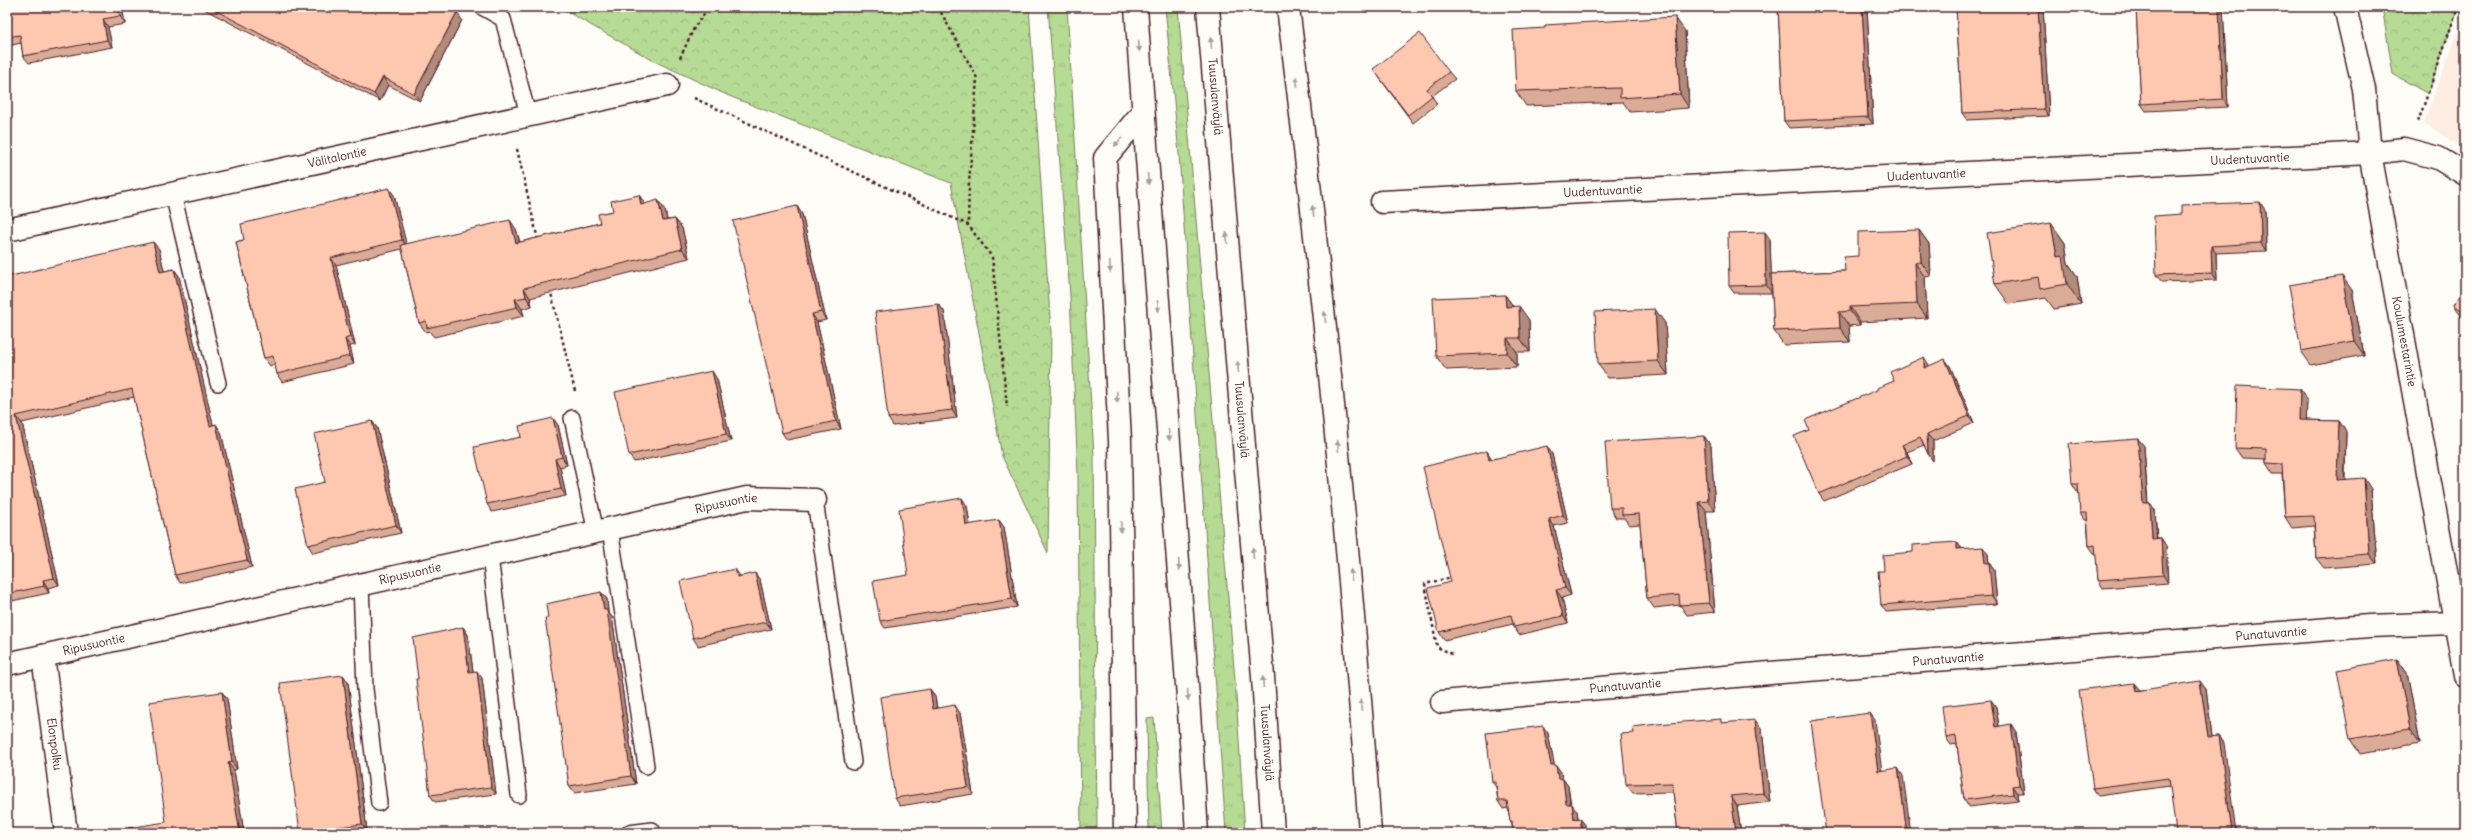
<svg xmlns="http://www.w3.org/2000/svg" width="2472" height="840" font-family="Delius,sans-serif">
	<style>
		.built { fill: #fdece2 }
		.grass { fill: url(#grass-tufts); stroke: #807d60 }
		.forest { fill: url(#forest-crowns); stroke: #807d60 }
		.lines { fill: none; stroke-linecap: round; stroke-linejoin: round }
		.lane-casing { stroke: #4a1f2b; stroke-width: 18 }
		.street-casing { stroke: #4a1f2b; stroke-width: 25 }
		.highway-casing { stroke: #4a1f2b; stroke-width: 25 }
		.path { stroke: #4a1f2b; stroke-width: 2.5; stroke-dasharray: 3 3; stroke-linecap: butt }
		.lane { stroke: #fdfcf7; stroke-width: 15 }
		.street { stroke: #fdfcf7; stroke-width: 22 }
		.highway { stroke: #fdfcf7; stroke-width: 22 }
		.wall { fill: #daab97; stroke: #4a1f2b }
		.shaded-wall { fill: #b18b7b; stroke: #4a1f2b }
		.building { fill: #fdc7b0; stroke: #4a1f2b }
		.oneway { fill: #ac999b }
		.labels { text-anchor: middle; stroke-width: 3; stroke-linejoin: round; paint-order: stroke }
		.street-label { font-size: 12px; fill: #4a1f2b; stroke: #fdfcf7 }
	</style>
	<defs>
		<pattern id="grass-tufts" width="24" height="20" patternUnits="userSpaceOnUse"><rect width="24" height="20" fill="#b6db95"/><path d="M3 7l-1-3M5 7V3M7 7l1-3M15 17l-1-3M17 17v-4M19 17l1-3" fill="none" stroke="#9ebc81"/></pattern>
		<pattern id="forest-crowns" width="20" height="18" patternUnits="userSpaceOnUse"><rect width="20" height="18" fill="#b6db95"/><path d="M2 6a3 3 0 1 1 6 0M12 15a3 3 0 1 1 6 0" fill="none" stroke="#9ebc81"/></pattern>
	</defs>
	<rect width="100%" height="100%" fill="#fdfcf7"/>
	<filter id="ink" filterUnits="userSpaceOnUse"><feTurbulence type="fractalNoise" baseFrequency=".025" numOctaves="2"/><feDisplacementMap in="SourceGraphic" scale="8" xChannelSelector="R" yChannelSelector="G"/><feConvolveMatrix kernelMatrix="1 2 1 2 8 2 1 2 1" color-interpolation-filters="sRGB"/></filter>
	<g filter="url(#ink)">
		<path class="built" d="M2465 12V149L2424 123Z"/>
		<g class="grass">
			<path d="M1048 7H1067L1094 456 1097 833H1081L1078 474 1070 295Z"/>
			<path d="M1165 7H1178L1235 680 1245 833H1226L1179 154Z"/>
			<path d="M1154 718 1162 833H1149L1147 719Z"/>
		</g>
		<g class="forest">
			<path d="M559 7H1029L1051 332 1048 553 1002 456 951 183 729 96 654 61Z"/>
			<path d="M2382 7H2458L2428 94 2393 74Z"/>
		</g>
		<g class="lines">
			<defs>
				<g id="lane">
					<path d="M482 7 503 19 528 115"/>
					<path d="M173 194 218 383"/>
					<path d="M572 418 596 533"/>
					<path d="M815 500 853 762"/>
					<path d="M610 529 646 766"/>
					<path d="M490 556 519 795"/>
					<path d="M361 585 365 689 379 803"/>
					<path d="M629 833 652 830V833"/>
				</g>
				<g id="street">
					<path id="s1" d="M2345 7 2364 89 2370 153 2465 676"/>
					<path id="s2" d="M1382 202 2370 153 2404 149 2438 158 2465 174"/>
					<path id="s3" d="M7 230 667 85"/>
					<path id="s4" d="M43 656 66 833"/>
					<path id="s5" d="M7 664 747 498 815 500"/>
					<path id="s6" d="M1442 702 1770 673 2369 626 2455 623"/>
				</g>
				<g id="highway">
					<path d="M1136 7C1155 282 1180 557 1197 833"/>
					<path id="s7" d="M1208 7 1263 677 1273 833"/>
					<path d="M1288 7C1322 282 1351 557 1370 833"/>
					<path d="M1125 833 1120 440 1105 158 1143 112"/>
				</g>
			</defs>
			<use href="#lane" class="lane-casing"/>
			<use href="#street" class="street-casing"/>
			<use href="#highway" class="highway-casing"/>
			<g class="path">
				<path d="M938 7 977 78 969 183 968 225"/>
				<path d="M680 58 694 28 709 7"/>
				<path d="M694 98 968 225 992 257 1007 407"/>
				<path d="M2418 122 2458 7"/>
				<path d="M517 149 538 240"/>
				<path d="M550 289 575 391"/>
				<path d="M1452 654 1437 647 1425 584 1452 577"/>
			</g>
			<use href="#lane" class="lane"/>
			<use href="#street" class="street"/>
			<use href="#highway" class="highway"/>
		</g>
		<g class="wall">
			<path d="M122 7 125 24 108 27 112 47 29 63 23 56 21 43 8 46 7 44V8Z"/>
			<path d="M200 7H447L462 20 420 101 388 85 380 101Z"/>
			<path d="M1778 7H1867L1873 124 1789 128 1784 121Z"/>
			<path d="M1956 7H2043L2049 116 1967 120 1962 113Z"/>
			<path d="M2136 7H2223L2228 107 2146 111 2141 104Z"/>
			<path d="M1545 28 1685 31 1689 108 1630 112 1623 102 1526 106 1516 91Z"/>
			<path d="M1449 72 1455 79 1432 96 1437 104 1413 123 1378 76Z"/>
			<path d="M394 195 406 244 516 229 520 242 600 223 613 211 639 195 645 204 665 210 667 220 675 219 682 228 689 258 530 298 532 306 522 309 524 316 434 337 429 331 426 332 419 323 402 249 336 265 355 345 350 346 354 364 282 382 277 374 275 364 270 366 264 358 236 242Z"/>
			<path d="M2265 210 2266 251 2216 253 2217 280 2162 282 2156 275 2182 214Z"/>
			<path d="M802 214 826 320 817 322 841 429 787 440 782 433Z"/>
			<path d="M2051 223 2065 243 2068 263 2077 276 2081 304 2054 309 2046 298 2009 304 1995 284Z"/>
			<path d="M1919 230 1929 244 1931 276 1925 277 1927 318 1860 322V325L1849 326 1850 342 1784 345 1774 331 1771 274 1772 293H1734L1729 286 1770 239 1771 274 1845 271 1858 256Z"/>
			<path d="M159 249 164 271 174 269 179 276 213 425 221 432 252 567 180 583 175 575 134 397 22 423 59 585 48 588 49 593 7 602V277Z"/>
			<path d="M2465 287V321L2463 320 2453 306Z"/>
			<path d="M2352 290 2364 355 2311 365 2301 351Z"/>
			<path d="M1505 295 1513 306 1529 320 1530 352H1517V367L1446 370 1436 356Z"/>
			<path d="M938 304 944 311 957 418 893 426 888 418Z"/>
			<path d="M1665 323 1668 375 1608 378 1598 364Z"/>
			<path d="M1929 365V366H1950L1974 423 1933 441V461L1924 445 1907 452 1912 464 1824 501 1819 494 1809 430 1894 381Z"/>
			<path d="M717 379 731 441 634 462 629 455Z"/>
			<path d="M2300 389 2307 399 2306 420 2339 421 2346 432 2345 480 2371 489 2377 564 2324 568 2316 558 2314 526 2292 528 2285 517 2282 474H2273L2266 463V459L2242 458 2235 448Z"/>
			<path d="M372 421 377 428 401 533 313 553 308 545 325 482Z"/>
			<path d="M558 425 567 465 560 467 566 496 492 512 487 504 521 437Z"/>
			<path d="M1704 436 1711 446 1715 511H1706L1715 612 1687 615 1680 605 1654 608 1647 598 1640 524 1629 525 1624 518H1616L1610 508Z"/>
			<path d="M2138 439 2144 446 2148 503H2150L2155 510 2157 538H2161L2166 546 2168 583 2103 588 2098 580 2096 553H2094L2089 546 2087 520H2085L2080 513 2079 491 2077 492 2072 484Z"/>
			<path d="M1552 454 1568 523 1554 526 1571 595 1562 598 1568 623 1519 635 1514 627 1513 624 1444 640 1439 632 1451 582 1492 459Z"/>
			<path d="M967 506 970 525 1004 527 1017 607 885 628 880 621 908 575Z"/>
			<path d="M1957 542 1961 548 1988 554 1989 563 1994 570 1997 604 1886 612 1881 605 1884 571 1913 552Z"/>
			<path d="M740 576 760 580 771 629 698 646 693 638Z"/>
			<path d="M601 592 607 599 608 612 612 617 636 784 574 793 569 786 548 618Z"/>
			<path d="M463 627 468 635 473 671 482 678 496 794 435 802 430 795 418 679Z"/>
			<path d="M2397 659 2407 673 2420 743 2360 754 2350 739Z"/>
			<path d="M343 675 348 682 367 831 355 833H300Z"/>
			<path d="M930 689 935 697 937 708 960 713 973 794 900 806 895 798Z"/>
			<path d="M2206 689 2212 737 2219 736 2224 743 2170 786 2098 796 2093 788 2140 690Z"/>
			<path d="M222 692 227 699 237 769 234 770 244 833H129L166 822Z"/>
			<path d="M1991 700 1996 707 1999 726 2016 732 2024 793H2017L2018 801 1969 807 1964 800 1957 744 1951 745 1946 738Z"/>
			<path d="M1724 723 1762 729 1770 802 1737 806 1741 833H1678L1673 792 1633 793 1626 784Z"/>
			<path d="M1548 733 1554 765 1561 772 1562 779H1563L1568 786 1571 804 1577 811 1578 818 1585 825 1586 833H1513L1512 825 1510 821 1508 808 1503 809 1498 801 1496 787 1492 782Z"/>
		</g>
		<g class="shaded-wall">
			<path d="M118 7H122L125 24 120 16Z"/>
			<path d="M1862 7H1867L1873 124 1868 117Z"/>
			<path d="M2038 7H2043L2049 116 2044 109Z"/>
			<path d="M2219 7H2223L2228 107 2223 99Z"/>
			<path d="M457 12 462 20 420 101 414 94Z"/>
			<path d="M1675 17 1685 31 1689 108 1680 94Z"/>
			<path d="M103 19 108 27 112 47 107 40Z"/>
			<path d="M383 77 388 85 380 101 374 94Z"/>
			<path d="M389 188 394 195 407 247 402 240Z"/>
			<path d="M639 195 645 204 641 205Z"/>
			<path d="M658 200 665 210 669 230 663 221Z"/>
			<path d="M2260 202 2265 210 2266 251 2261 243Z"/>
			<path d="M797 206 802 214 826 320 821 312Z"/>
			<path d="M675 219 682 228 689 258 682 249Z"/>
			<path d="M510 220 516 229 522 252 516 243Z"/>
			<path d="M2051 223 2065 243 2068 263 2077 276 2081 304 2067 284 2057 257Z"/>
			<path d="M1919 230 1929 244 1931 276 1921 262Z"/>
			<path d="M1765 232 1770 239 1772 293 1766 285Z"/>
			<path d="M153 242 159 249 166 279 160 272Z"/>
			<path d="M2211 246 2216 253 2217 280 2212 273Z"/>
			<path d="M331 258 336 265 355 345 350 337Z"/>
			<path d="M1915 263 1925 277 1927 318 1917 304Z"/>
			<path d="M174 269 179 276 215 433 210 426Z"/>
			<path d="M2342 276 2352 290 2364 355 2354 341Z"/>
			<path d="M524 288 530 298 532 306 526 297Z"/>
			<path d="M1505 295 1515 309 1506 307Z"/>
			<path d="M515 299 522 309 524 316 517 307Z"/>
			<path d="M938 304 944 311 957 418 952 410Z"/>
			<path d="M1519 306 1529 320 1530 352 1520 338Z"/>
			<path d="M1850 307 1860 322V325L1850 311Z"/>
			<path d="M1655 309 1665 323 1668 375 1658 361Z"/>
			<path d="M1839 312 1849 326 1850 342 1840 328Z"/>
			<path d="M812 314 817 322 841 429 836 421Z"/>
			<path d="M1507 338 1517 352V367L1507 353Z"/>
			<path d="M345 339 350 346 354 364 349 356Z"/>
			<path d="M1924 357 1929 365 1930 375 1924 368Z"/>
			<path d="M1945 359 1950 366 1974 423 1969 416Z"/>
			<path d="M712 371 717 379 731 441 726 434Z"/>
			<path d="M2300 389 2307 399 2306 430 2299 420Z"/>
			<path d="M16 416 22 423 59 585 54 578Z"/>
			<path d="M553 418 558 425 567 465 562 457Z"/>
			<path d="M372 421 377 428 401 533 396 525Z"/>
			<path d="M2339 421 2346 432 2344 490 2337 480Z"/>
			<path d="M216 424 221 432 252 567 247 560Z"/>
			<path d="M1927 434 1933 441V461L1928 454Z"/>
			<path d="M1704 436 1711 446 1715 511 1708 501Z"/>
			<path d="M2138 439 2144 446 2148 511 2143 503Z"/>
			<path d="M1902 445 1907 452 1912 464 1907 456Z"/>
			<path d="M1547 446 1552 454 1568 523 1563 515Z"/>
			<path d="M1487 451 1492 459 1494 467 1489 460Z"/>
			<path d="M555 459 560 467 566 496 561 489Z"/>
			<path d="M2364 478 2371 489 2377 564 2369 554Z"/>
			<path d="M962 498 967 506 971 533 966 525Z"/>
			<path d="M1699 502 1706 511 1715 612 1709 603Z"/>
			<path d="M2150 503 2155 510 2157 546 2152 539Z"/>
			<path d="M1549 519 1554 526 1571 595 1565 588Z"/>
			<path d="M999 520 1004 527 1017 607 1012 599Z"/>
			<path d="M2161 538 2166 546 2168 583 2163 575Z"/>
			<path d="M1957 542 1962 549H1957Z"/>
			<path d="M1983 547 1988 554 1989 563 1994 570 1997 604 1992 596 1985 563Z"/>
			<path d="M735 569 740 576 737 577Z"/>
			<path d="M755 573 760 580 771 629 766 622Z"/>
			<path d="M43 580 48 588 49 593 44 586Z"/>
			<path d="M1556 590 1562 598 1568 623 1563 616Z"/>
			<path d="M601 592 607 599 608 612 612 617 636 784 631 776Z"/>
			<path d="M463 627 468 635 474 679 469 672Z"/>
			<path d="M2397 659 2407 673 2420 743 2410 729Z"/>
			<path d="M477 671 482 678 496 794 491 787Z"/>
			<path d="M343 675 348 682 367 831 362 824Z"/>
			<path d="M2200 681 2206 689 2213 745 2208 737Z"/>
			<path d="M2134 683 2140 690 2136 691Z"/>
			<path d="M930 689 935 697 938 716 933 709Z"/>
			<path d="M222 692 227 699 237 769 232 762Z"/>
			<path d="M1991 700 1996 707 2000 734 1995 727Z"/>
			<path d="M955 705 960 713 973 794 968 787Z"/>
			<path d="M1870 713 1875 720 1883 779 1878 771Z"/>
			<path d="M1755 720 1762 729 1770 802 1763 793Z"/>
			<path d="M2011 724 2016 732 2024 793 2019 785Z"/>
			<path d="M1543 726 1548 733 1556 773 1551 765Z"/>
			<path d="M2219 736 2224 743 2236 833H2232Z"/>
			<path d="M228 763 234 770 244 833H240Z"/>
			<path d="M1556 765 1561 772 1563 787 1558 779Z"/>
			<path d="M1898 768 1903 776 1911 833H1907Z"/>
			<path d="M1563 779 1568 786 1571 812 1566 804Z"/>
			<path d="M2012 786 2017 793 2018 801 2013 794Z"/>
			<path d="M1731 796 1737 806 1741 833H1736Z"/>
			<path d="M1572 804 1577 811 1579 826 1574 819Z"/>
			<path d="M1580 818 1585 825 1586 833H1582Z"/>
		</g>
		<g class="building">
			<path d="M13 7H118L120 16 103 19 107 40 23 56 20 35 7 37V8Z"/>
			<path d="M209 7H447L457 12 414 94 383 77 374 94Z"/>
			<path d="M1778 7H1862L1868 117 1784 121Z"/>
			<path d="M1956 7H2038L2044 109 1962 113Z"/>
			<path d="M2136 7H2219L2223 99 2141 104Z"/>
			<path d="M1675 17 1680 94 1620 98V88L1516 91 1513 30 1545 28V25Z"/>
			<path d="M1420 33 1449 72 1427 89 1432 96 1408 115 1373 69Z"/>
			<path d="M389 188 402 240 331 258 350 337 345 339 349 356 277 374 273 356 264 358 236 242 244 240 241 224Z"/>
			<path d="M639 195 641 205 658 200 663 221 675 219 682 249 524 288 526 297 515 299 517 307 427 328 426 321 419 323 401 245 510 220 516 243 600 223 598 214 613 211 611 201Z"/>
			<path d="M2260 202 2261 243 2211 246 2212 273 2156 275 2154 216 2182 214V205Z"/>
			<path d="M797 206 821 312 812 314 836 421 782 433 733 221Z"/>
			<path d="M2051 223 2057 257 2063 256 2067 284 2040 289 2038 277 1995 284 1987 233Z"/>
			<path d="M1919 230 1921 262 1915 263 1917 304 1850 307V311L1839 312 1840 328 1774 331 1771 274 1845 271 1844 257 1858 256V232Z"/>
			<path d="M1765 232 1766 285 1729 286 1728 233Z"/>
			<path d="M153 242 160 272 174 269 210 426 216 424 247 560 175 575 132 389 16 416 54 578 43 580 44 586 7 594V277Z"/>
			<path d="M2342 276 2354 341 2301 351 2289 285Z"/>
			<path d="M2465 287V314L2453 306Z"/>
			<path d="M1505 295 1506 307 1519 306 1520 338H1507V353L1436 356 1433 298Z"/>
			<path d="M938 304 952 410 888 418 875 312Z"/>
			<path d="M1655 309 1658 361 1598 364 1595 312Z"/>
			<path d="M1924 357V368L1945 359 1969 416 1927 434 1928 454 1920 437 1902 445 1907 456 1819 494 1794 436 1809 430 1805 420 1877 390V388L1894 381 1890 372Z"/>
			<path d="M712 371 726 434 629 455 615 392Z"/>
			<path d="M2237 386 2300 389 2299 420 2339 421 2337 480 2364 478 2369 554 2316 558 2314 516 2285 517 2282 464 2266 463V449L2235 448Z"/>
			<path d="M553 418 562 457 555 459 561 489 487 504 474 447 521 437 519 426Z"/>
			<path d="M372 421 396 525 308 545 295 489 325 482 314 434Z"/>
			<path d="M1704 436 1708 501 1699 502 1709 603 1680 605 1679 595 1647 598 1639 514 1622 515V508H1610L1605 442Z"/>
			<path d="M2138 439 2143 503H2150L2152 539 2161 538 2163 575 2098 580 2095 545 2089 546 2087 513H2080L2078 484H2072L2069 444Z"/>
			<path d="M1547 446 1563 515 1549 519 1565 588 1556 590 1563 616 1514 627 1511 615 1439 632 1428 588 1451 582 1423 467 1487 451 1489 460Z"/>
			<path d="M962 498 966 525 999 520 1012 599 880 621 873 581 908 575 899 509Z"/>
			<path d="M1957 542V549L1983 547 1985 563H1989L1992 596 1881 605 1878 571H1884L1883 555 1913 552V545Z"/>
			<path d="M735 569 737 577 755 573 766 622 693 638 680 581Z"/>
			<path d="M601 592 604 610H607L631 776 569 786 545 618H548L546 604Z"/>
			<path d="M463 627 469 672 477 671 491 787 430 795 416 679H418L413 638Z"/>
			<path d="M2397 659 2410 729 2350 739 2337 670Z"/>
			<path d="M343 675 362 824 300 832 280 683Z"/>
			<path d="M2200 681 2208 737 2219 736 2232 833H2176L2169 778 2093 788 2079 690 2134 683 2136 691Z"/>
			<path d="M930 689 933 709 955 705 968 787 895 798 880 697Z"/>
			<path d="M222 692 232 762 228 763 240 833H129L128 828 166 822 149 702Z"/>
			<path d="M1991 700 1995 727 2011 724 2019 785 2012 786 2013 794 1964 800 1956 736 1946 738 1942 706Z"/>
			<path d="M1870 713 1878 771 1898 768 1907 833H1826L1811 721Z"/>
			<path d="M1721 719V723L1755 720 1763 793 1731 796 1736 833H1678L1672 783 1626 784 1621 734 1634 733 1633 727 1657 724Z"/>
			<path d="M1543 726 1551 765H1556L1558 779H1563L1566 804H1572L1574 819 1580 818 1582 833H1513L1512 821H1510L1507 801H1498L1496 782H1492L1486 733Z"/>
			<path d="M1045 832V833H1030Z"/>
		</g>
		<defs><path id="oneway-solid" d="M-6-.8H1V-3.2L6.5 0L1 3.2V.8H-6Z"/></defs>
		<g class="oneway">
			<use href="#oneway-solid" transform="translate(1211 43) rotate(-95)"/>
			<use href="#oneway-solid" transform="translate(1139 46) rotate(86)"/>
			<use href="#oneway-solid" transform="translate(1297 82) rotate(-97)"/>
			<use href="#oneway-solid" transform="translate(1118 142) rotate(130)"/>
			<use href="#oneway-solid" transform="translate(1148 179) rotate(85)"/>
			<use href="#oneway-solid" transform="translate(1313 211) rotate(-97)"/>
			<use href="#oneway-solid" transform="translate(1227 238) rotate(-95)"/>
			<use href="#oneway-solid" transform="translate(1110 267) rotate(87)"/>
			<use href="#oneway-solid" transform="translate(1158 306) rotate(85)"/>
			<use href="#oneway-solid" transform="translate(1325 317) rotate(-96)"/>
			<use href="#oneway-solid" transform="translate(1238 367) rotate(-95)"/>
			<use href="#oneway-solid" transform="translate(1117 397) rotate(87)"/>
			<use href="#oneway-solid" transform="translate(1169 435) rotate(85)"/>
			<use href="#oneway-solid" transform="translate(1338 446) rotate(-96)"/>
			<use href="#oneway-solid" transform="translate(1121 527) rotate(89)"/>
			<use href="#oneway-solid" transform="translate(1253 553) rotate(-95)"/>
			<use href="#oneway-solid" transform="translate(1179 565) rotate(86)"/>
			<use href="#oneway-solid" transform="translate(1351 575) rotate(-95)"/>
			<use href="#oneway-solid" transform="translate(1263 682) rotate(-94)"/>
			<use href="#oneway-solid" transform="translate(1188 695) rotate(86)"/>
			<use href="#oneway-solid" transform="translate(1361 705) rotate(-94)"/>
		</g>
	</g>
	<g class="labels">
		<g class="street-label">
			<text dy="4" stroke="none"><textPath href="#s7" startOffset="90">Tuusulanväylä</textPath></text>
			<text dy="4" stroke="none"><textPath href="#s3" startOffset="338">Välitalontie</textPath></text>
			<text dy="4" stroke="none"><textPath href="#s2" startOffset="869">Uudentuvantie</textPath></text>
			<text dy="4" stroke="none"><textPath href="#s2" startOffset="545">Uudentuvantie</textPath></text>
			<text dy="4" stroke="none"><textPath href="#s2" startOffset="221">Uudentuvantie</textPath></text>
			<text dy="4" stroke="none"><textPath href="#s1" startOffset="340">Koulumestarintie</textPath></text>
			<text dy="4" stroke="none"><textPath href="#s7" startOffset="414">Tuusulanväylä</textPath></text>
			<text dy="4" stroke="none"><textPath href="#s5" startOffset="737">Ripusuontie</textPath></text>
			<text dy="4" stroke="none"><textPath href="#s5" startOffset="413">Ripusuontie</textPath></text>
			<text dy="4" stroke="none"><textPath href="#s6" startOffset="832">Punatuvantie</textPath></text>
			<text dy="4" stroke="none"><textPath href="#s5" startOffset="89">Ripusuontie</textPath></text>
			<text dy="4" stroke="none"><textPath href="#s6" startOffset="508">Punatuvantie</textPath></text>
			<text dy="4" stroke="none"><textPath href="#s6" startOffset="184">Punatuvantie</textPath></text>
			<text dy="4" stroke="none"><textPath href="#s7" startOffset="738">Tuusulanväylä</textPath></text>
			<text dy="4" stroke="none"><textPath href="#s4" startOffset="89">Elonpolku</textPath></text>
		</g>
	</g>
	<rect width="2472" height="840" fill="none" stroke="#fdfcf7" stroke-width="24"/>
	<rect x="12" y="12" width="2448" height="816" fill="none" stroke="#4a1f2b" stroke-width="1.5" filter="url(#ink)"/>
</svg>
